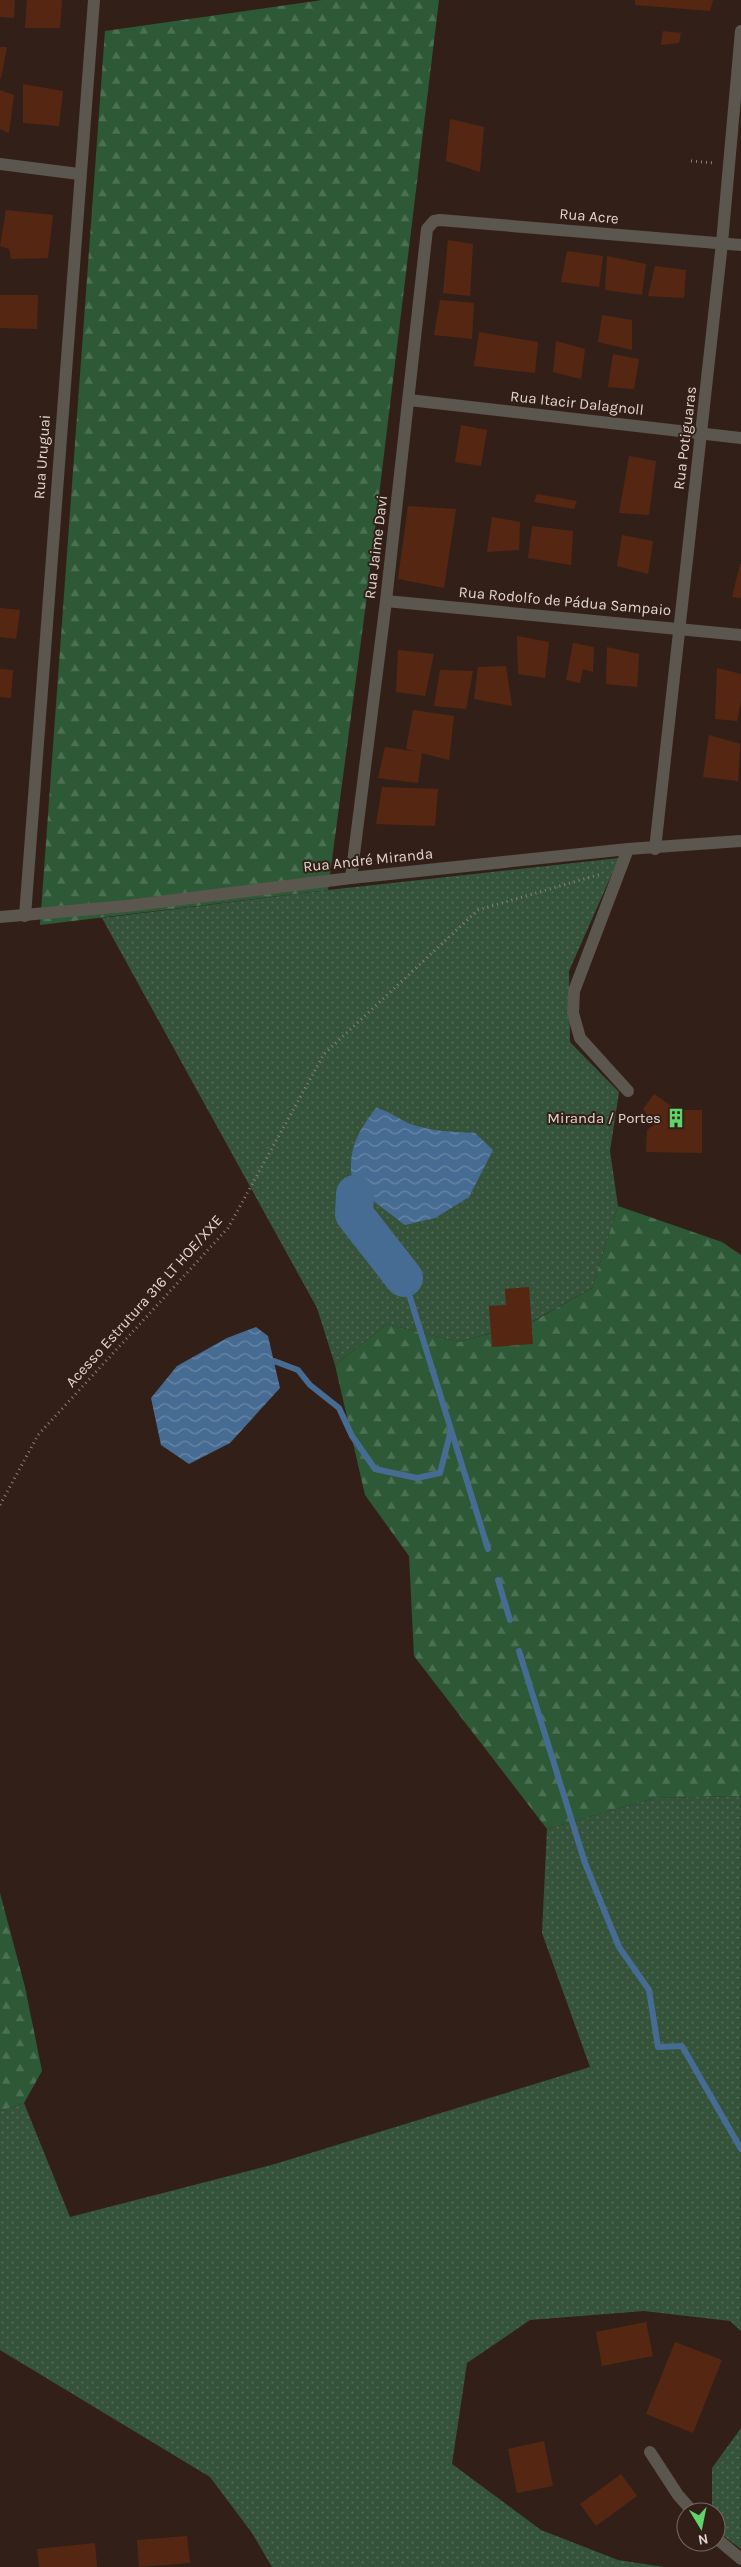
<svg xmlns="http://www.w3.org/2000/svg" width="741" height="2567" font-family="Karla,sans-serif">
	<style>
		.grass { fill: url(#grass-dots) }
		.forest { fill: url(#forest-firs) }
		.water { fill: url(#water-waves) }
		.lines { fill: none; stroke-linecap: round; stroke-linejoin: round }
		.stream { stroke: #476c93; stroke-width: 6 }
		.river { stroke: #476c93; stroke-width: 38 }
		.building { fill: #552713 }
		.path { stroke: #8d7e77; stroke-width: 3; stroke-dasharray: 1 4; stroke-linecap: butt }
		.service { stroke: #5b574e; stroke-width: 12 }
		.minor { stroke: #5b574e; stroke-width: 12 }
		.labels { text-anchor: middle; stroke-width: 4; stroke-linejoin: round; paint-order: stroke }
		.street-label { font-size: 15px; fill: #e2d5d0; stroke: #322018 }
		.poi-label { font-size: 15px; fill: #e2d5d0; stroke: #322018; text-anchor: end }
	</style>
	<defs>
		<pattern id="grass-dots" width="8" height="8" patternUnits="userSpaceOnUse" patternTransform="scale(1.25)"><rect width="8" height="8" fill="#35533a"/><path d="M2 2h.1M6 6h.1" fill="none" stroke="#526b55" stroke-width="1.8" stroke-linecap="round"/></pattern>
		<pattern id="forest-firs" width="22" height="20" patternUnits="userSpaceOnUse" patternTransform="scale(1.25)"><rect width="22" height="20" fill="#2d5937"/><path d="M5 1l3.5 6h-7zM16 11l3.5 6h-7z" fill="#4b7053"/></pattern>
		<pattern id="water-waves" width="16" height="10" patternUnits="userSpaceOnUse" patternTransform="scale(1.25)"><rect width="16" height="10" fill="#476c93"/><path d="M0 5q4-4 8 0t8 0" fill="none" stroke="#6a87a6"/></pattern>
	</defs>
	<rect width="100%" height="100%" fill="#322018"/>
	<g class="grass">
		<path d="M619 858 569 971 570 1042 619 1092 610 1151 618 1206 592 1288 531 1322 459 1342 387 1324 335 1365 317 1308 102 918 328 890Z"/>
		<path d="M741 1796V2331L730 2321 644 2311 530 2320 467 2363 452 2464 541 2530 618 2560 664 2567H272L252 2533 210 2477 0 2350V2111L24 2103 70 2217 275 2164 590 2067 542 1933 547 1829 655 1798Z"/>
		<path d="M741 2428V2549L716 2530V2512H712V2468Z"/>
	</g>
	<g class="forest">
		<path d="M322 0H439L366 603 328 890 40 925 105 31Z"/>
		<path d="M618 1206 722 1242 741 1255V1796L655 1798 547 1829 414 1656 409 1556 365 1495 335 1365 387 1324 459 1342 532 1322 592 1288Z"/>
		<path d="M0 1893 25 1987 42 2071 24 2103 0 2111Z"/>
	</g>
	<g class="water">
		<path d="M376 1108C389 1111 396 1117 408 1123 428 1131 453 1132 475 1133L493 1150 469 1197 435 1218 405 1225 360 1191 355 1194C346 1157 352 1139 376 1108Z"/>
		<path d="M256 1327 268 1336 280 1388 230 1443 189 1464 161 1445 151 1398 177 1366 227 1338Z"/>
	</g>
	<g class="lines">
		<g class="stream">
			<path d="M404 1278 488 1549"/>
			<path d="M274 1361 298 1370 310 1385 339 1408 352 1436 375 1469 417 1478 440 1473 451 1430"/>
			<path d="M498 1580 510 1620"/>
			<path d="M519 1651 585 1863 619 1947 649 1990 658 2047 682 2046 741 2149"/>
		</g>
		<path class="river" d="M355 1194 354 1214 404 1278"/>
	</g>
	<g class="building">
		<path d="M0 0H15L14 18 0 17Z"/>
		<path d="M27 0H62L60 28H25Z"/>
		<path d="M635 0H713L710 11 635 5Z"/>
		<path d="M663 31 681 33 679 43 661 45Z"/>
		<path d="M0 47H7L1 78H0Z"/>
		<path d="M23 84 63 91 59 126 23 123Z"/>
		<path d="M0 90 14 95 9 133 0 129Z"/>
		<path d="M450 119 484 127 480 172 446 161Z"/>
		<path d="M6 210 53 215 48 258 11 259 9 249 0 246Z"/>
		<path d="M448 240 473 244 470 296 443 293Z"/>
		<path d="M567 251 603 256 599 287 561 282Z"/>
		<path d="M607 256 646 264 642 295 605 290Z"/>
		<path d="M655 266 686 270 684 298 648 296Z"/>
		<path d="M0 295H38L37 329 0 328Z"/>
		<path d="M440 300 474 303 472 339 434 335Z"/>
		<path d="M602 315 632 320V350L598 342Z"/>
		<path d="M479 332 538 342 535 373 474 366Z"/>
		<path d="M556 341 585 349 581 379 553 372Z"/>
		<path d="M613 354 639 359 634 389 608 387Z"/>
		<path d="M461 425 487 430 481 466 455 462Z"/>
		<path d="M629 456 656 461 649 515 619 513Z"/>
		<path d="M537 494 577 501 574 509 534 502Z"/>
		<path d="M408 506 456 509 444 588 398 579Z"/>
		<path d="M492 517 520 522 519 550 487 552Z"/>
		<path d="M532 526 573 531 571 565 528 558Z"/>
		<path d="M622 535 653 541 648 574 617 566Z"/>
		<path d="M740 564H741V598L732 597Z"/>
		<path d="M0 608 20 610 16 639 0 637Z"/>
		<path d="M517 636 549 642 545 678 518 674Z"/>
		<path d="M573 643 594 647 593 672 583 669 580 683 566 680Z"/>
		<path d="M607 647 639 654 637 687 606 684Z"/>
		<path d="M398 650 434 654 425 696 396 692Z"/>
		<path d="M506 666 512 706 474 699 478 667Z"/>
		<path d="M717 668 741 674V702L737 721 715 719Z"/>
		<path d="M0 669 13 670 11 698 0 697Z"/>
		<path d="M440 670 473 671 466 709 434 706Z"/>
		<path d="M413 710 454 716 449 760 422 753 418 783 378 778 385 747 418 752 406 749Z"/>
		<path d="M709 735 740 744 738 781 703 777Z"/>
		<path d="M382 787 438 789 435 826 376 824Z"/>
		<path d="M654 1094 677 1110H702V1153L646 1152 647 1130 654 1125 643 1109Z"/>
		<path d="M529 1287 533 1344 492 1347 489 1306 506 1305 505 1289Z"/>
		<path d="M646 2322 653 2356 602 2366 596 2332Z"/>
		<path d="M675 2342 722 2360 693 2433 646 2414Z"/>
		<path d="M544 2441 553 2486 517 2493 508 2449Z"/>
		<path d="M621 2474 637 2496 596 2526 580 2504Z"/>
		<path d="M187 2536 190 2563 139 2567 137 2540Z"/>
		<path d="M95 2543 97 2567H39L37 2549Z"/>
	</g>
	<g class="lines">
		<g class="path">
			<path d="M691 161 714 163"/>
			<path d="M0 1505 38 1435 228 1228 324 1054 478 910 601 874"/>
		</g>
		<g class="service">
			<path d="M628 1091 580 1038 573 1013 574 991 628 849"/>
			<path d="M650 2452 678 2495 693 2512"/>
			<path d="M716 2538 741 2559"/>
		</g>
		<g class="minor">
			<path d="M0 164 79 174"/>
			<path d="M409 400 741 438"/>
			<path d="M386 601 741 635"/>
			<path d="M655 849 722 243 741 31"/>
			<path d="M351 878 386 601 427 229 434 221 440 220 741 245"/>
			<path d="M25 916 94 0"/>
			<path d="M0 917 127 906 351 878 628 849 741 841"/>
		</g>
	</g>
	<defs>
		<symbol id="building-bare" viewBox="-9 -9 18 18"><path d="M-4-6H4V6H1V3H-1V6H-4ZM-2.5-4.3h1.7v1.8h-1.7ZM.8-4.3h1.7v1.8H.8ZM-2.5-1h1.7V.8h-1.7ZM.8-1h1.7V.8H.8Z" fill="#5fd56b" stroke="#322018" stroke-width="2.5" paint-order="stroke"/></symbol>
	</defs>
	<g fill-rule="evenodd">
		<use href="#building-bare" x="662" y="1104" width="28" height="28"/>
	</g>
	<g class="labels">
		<g class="street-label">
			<text transform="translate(589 216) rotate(5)" y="5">Rua Acre</text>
			<text transform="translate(577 403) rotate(6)" y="5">Rua Itacir Dalagnoll</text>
			<text transform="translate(685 438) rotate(-83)" y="5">Rua Potiguaras</text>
			<text transform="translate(42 457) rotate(-86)" y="5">Rua Uruguai</text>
			<text transform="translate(376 547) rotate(-83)" y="5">Rua Jaime Davi</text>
			<text transform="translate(565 601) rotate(5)" y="5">Rua Rodolfo de Pádua Sampaio</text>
			<text transform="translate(368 860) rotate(-6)" y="5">Rua André Miranda</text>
			<text transform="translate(144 1301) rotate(-48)" y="5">Acesso Estrutura 316 LT HOE/XXE</text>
		</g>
		<g class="poi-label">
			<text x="661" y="1123">Miranda / Portes</text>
		</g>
	</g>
	<g transform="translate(701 2527) rotate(170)"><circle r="24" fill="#322018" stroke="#786862"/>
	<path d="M0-4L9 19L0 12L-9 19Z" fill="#5fd56b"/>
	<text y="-8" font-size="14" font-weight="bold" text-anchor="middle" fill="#e2d5d0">N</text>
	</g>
</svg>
